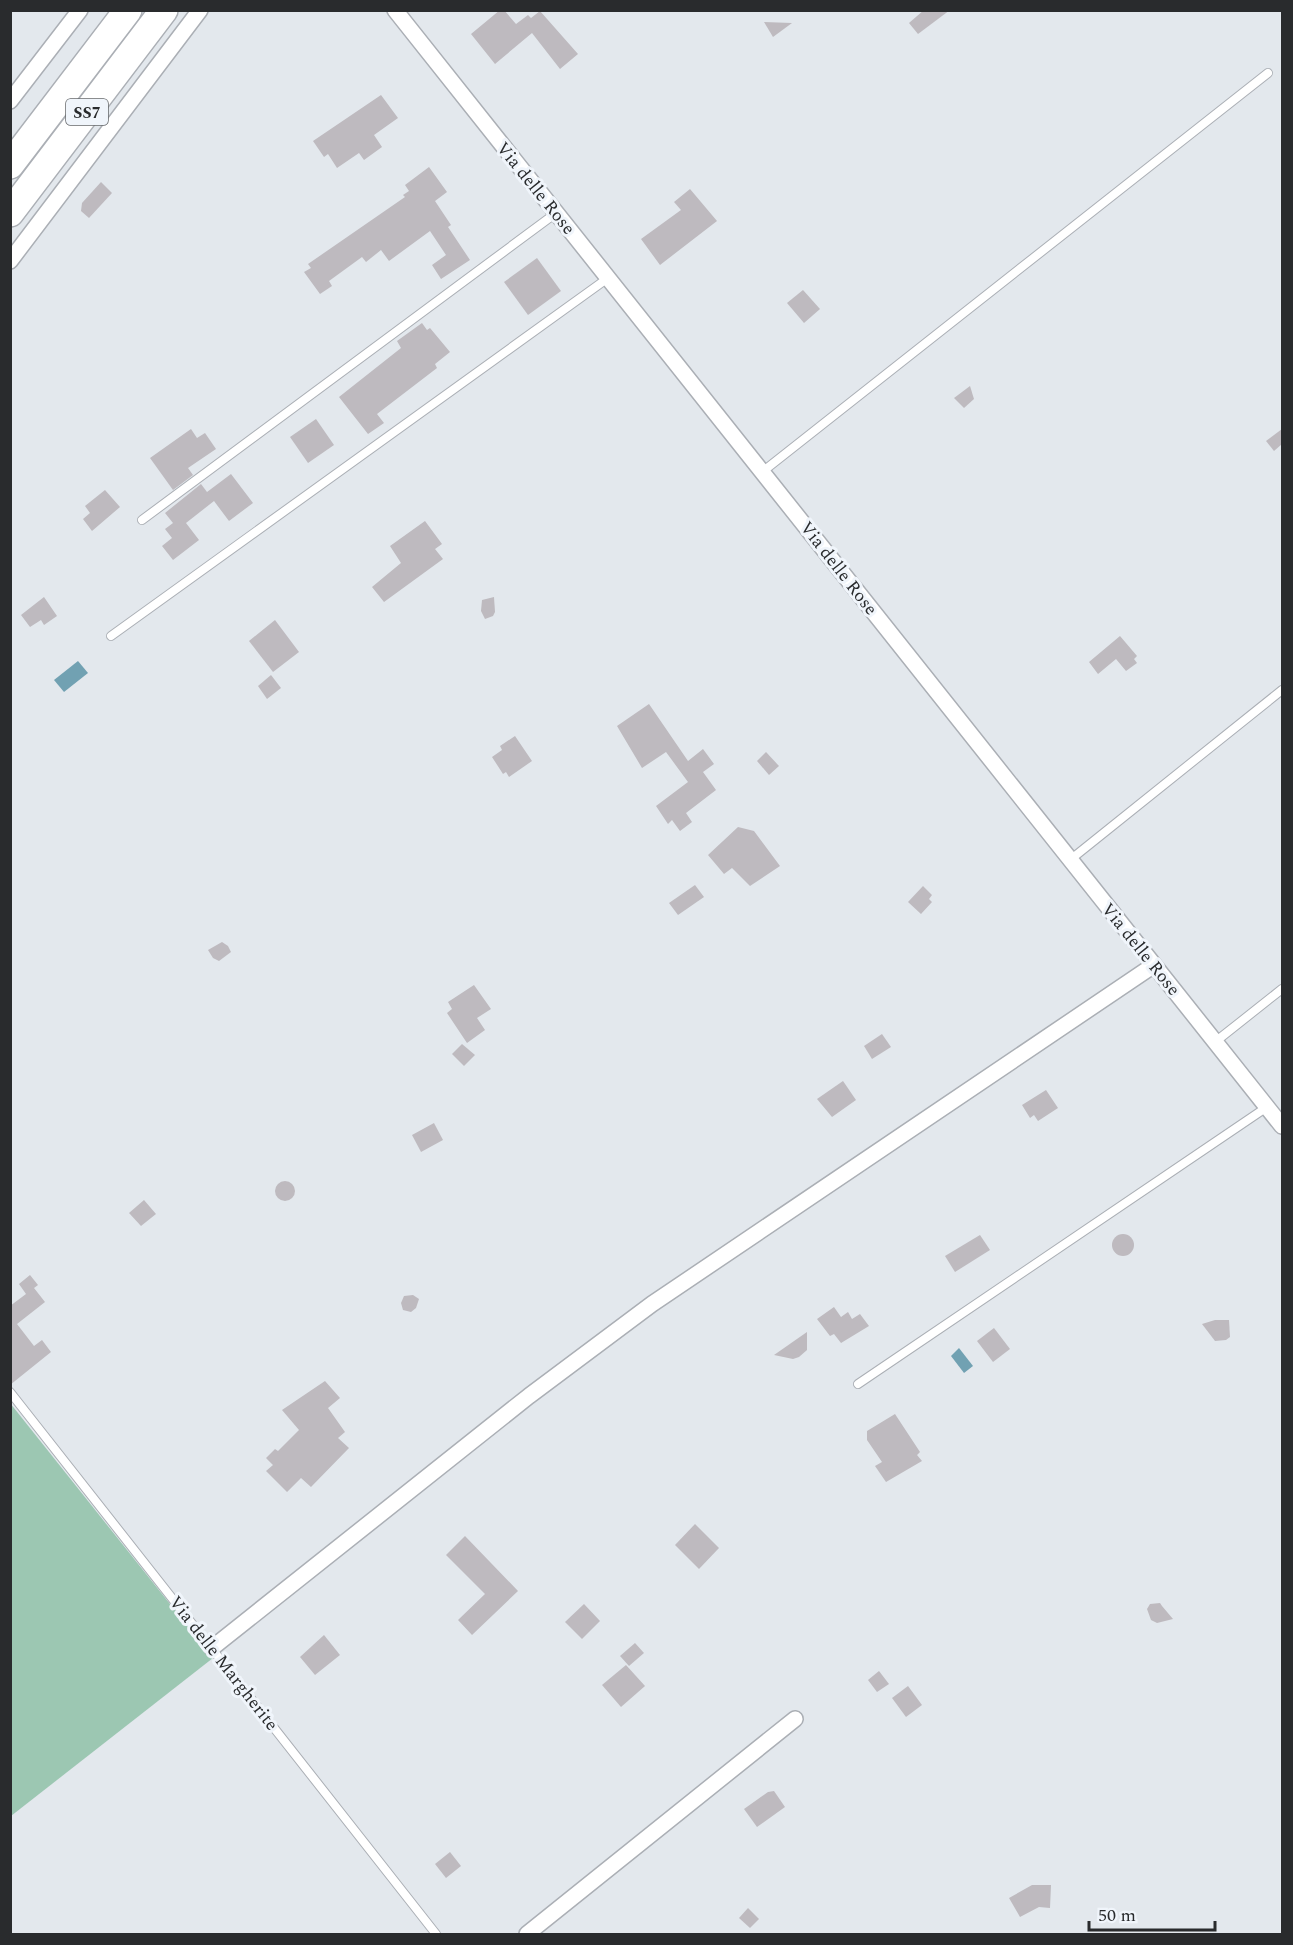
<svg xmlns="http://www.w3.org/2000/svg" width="1293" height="1945" font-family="Spectral,serif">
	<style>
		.green { fill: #9cc7b2 }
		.water { fill: #71a1b2 }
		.building { fill: #bebabf }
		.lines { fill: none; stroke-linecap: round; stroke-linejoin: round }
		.lane-casing { stroke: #abafb5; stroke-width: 10 }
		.street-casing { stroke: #abafb5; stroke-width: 18 }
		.highway-casing { stroke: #abafb5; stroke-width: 30 }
		.lane { stroke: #fff; stroke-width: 8 }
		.street { stroke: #fff; stroke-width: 15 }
		.highway { stroke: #fff; stroke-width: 27 }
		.labels { text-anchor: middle; stroke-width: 6; stroke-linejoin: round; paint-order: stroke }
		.shield { fill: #f0f5fb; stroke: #65686b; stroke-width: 1.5 }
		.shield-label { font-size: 16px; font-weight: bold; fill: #292b2d }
		.street-label { font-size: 18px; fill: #292b2d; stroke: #f0f5fb }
	</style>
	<rect width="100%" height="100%" fill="#e3e8ed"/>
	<path class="green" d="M10 1403 213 1658 11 1816H10Z"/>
	<g class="water">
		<path d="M78 661 88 673 64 692 54 680Z"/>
		<path d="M959 1348 973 1366 964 1373 951 1356Z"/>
	</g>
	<g class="building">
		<path d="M500 10H504L516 24 528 15 531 18 540 11 578 54 560 69 532 33 495 64 471 34Z"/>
		<path d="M924 10H950L918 34 909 23Z"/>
		<path d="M764 22 792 23 773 37Z"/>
		<path d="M381 95 398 118 374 135 382 147 364 160 359 153 337 168 328 154 324 157 313 141Z"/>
		<path d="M429 167 447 192 435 201 451 225 448 227 470 260 441 279 432 265 446 255 430 231 389 261 381 250 366 262 362 257 329 281 332 286 320 294 304 272 311 268 308 264 405 197 403 195 409 191 405 185Z"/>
		<path d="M101 182 112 193 89 218 81 211 82 203Z"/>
		<path d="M690 189 717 221 660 265 641 239 681 210 674 202Z"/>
		<path d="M537 258 561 291 528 315 504 282Z"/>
		<path d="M803 290 820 309 804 323 787 303Z"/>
		<path d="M422 323 427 330 430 328 450 352 435 364 437 368 377 414 384 423 368 434 339 397 401 348 397 341Z"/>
		<path d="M970 386 974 399 964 408 954 398Z"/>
		<path d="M316 419 334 445 308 463 290 437Z"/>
		<path d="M191 429 197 438 205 433 216 449 188 468 193 475 173 490 150 458Z"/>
		<path d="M1282 429V444L1274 451 1266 441Z"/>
		<path d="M231 474 253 503 229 521 214 501 186 523 199 540 173 560 162 546 172 538 165 529 173 523 165 513 201 484 207 492Z"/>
		<path d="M105 490 120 507 92 531 83 519 90 513 85 506Z"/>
		<path d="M425 521 442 544 435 549 443 559 384 602 372 587 401 563 390 546Z"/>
		<path d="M44 597 57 616 44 625 41 620 30 627 21 615Z"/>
		<path d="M494 597 495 612 493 616 485 619 481 611 482 600Z"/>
		<path d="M275 620 299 652 273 672 249 641Z"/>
		<path d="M1120 636 1137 656 1134 659 1137 663 1126 671 1116 659 1098 674 1089 662Z"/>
		<path d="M271 675 281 688 267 699 258 686Z"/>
		<path d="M649 704 688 761 703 749 714 764 703 772 716 790 686 813 692 822 680 831 672 820 668 824 656 806 688 782 666 752 642 768 617 726Z"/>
		<path d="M515 736 532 761 509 777 506 772 503 774 492 757 502 750 500 746Z"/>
		<path d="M766 752 779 766 769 775 757 761Z"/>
		<path d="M738 827 754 831 780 866 750 886 732 868 724 874 708 855Z"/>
		<path d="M695 885 704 897 678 915 669 903Z"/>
		<path d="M923 886 932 895 929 899 932 902 921 914 908 902Z"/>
		<path d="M222 942 228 946 231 952 219 961 213 958 208 950Z"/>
		<path d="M474 985 491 1009 477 1018 485 1030 467 1043 447 1013 452 1009 448 1002Z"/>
		<path d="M882 1034 891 1047 872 1059 864 1046Z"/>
		<path d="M462 1044 475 1055 464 1066 452 1054Z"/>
		<path d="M843 1081 856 1100 832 1117 817 1099Z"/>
		<path d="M1046 1090 1058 1108 1038 1121 1034 1115 1030 1118 1022 1105Z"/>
		<path d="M434 1123 443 1140 421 1152 412 1135Z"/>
		<circle cx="285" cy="1191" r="10"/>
		<path d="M144 1200 156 1214 141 1226 129 1213Z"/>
		<circle cx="1123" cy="1245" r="11"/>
		<path d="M980 1235 990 1250 955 1272 945 1256Z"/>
		<path d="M30 1275 38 1285 34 1288 45 1302 17 1324 34 1346 42 1340 51 1352 10 1385V1306L26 1294 19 1284Z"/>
		<path d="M413 1295 419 1299 416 1308 411 1312 403 1310 401 1303 404 1296Z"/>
		<path d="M834 1307 841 1317 848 1312 852 1319 860 1314 869 1326 841 1343 834 1334 830 1336 817 1319Z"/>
		<path d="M1215 1320H1229L1230 1337 1226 1340 1215 1341 1202 1324Z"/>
		<path d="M994 1328 1010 1349 993 1362 977 1341Z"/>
		<path d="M807 1332V1350L799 1357 793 1359 774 1355Z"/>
		<path d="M325 1381 340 1398 328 1408 345 1432 338 1438 349 1448 311 1487 301 1478 287 1492 266 1471 273 1465 266 1458 275 1449 278 1451 299 1430 282 1410Z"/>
		<path d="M895 1414 920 1452 917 1455 922 1461 886 1482 875 1466 882 1462 867 1440V1431Z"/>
		<path d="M695 1524 719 1548 699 1569 675 1545Z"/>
		<path d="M465 1536 518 1591 472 1635 458 1620 485 1594 446 1555Z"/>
		<path d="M1160 1603 1162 1606 1173 1619 1157 1623 1151 1620 1147 1609 1150 1604Z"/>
		<path d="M584 1604 600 1621 582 1639 565 1622Z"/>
		<path d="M324 1635 340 1655 315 1675 300 1657Z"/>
		<path d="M635 1643 644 1653 629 1666 620 1656Z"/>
		<path d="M626 1665 645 1686 621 1707 602 1685Z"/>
		<path d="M879 1671 889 1684 877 1692 868 1680Z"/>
		<path d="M908 1686 922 1705 906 1717 892 1698Z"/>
		<path d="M774 1791 785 1807 757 1827 744 1809 768 1792Z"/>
		<path d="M450 1852 461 1866 446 1878 435 1864Z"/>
		<path d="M1032 1885H1051L1050 1908 1039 1907 1020 1917 1009 1898Z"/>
		<path d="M748 1908 759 1919 750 1928 739 1918Z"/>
	</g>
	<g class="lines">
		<defs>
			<g id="lane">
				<path d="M762 472 1268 73"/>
				<path d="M142 520 556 213"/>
				<path d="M111 636 608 278"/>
				<path d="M1070 860 1282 690"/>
				<path d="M1215 1042 1282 989"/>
				<path d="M858 1384 1267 1107"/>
				<path d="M10 1392 436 1934"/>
			</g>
			<g id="street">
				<path d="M395 10 1282 1126"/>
				<path d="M10 101 80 10"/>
				<path d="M10 261 200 10"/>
				<path d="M212 1648 529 1396 652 1304 1154 965"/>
				<path d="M527 1934 795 1719"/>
			</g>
			<g id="highway">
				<path d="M10 165 128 10"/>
				<path d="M10 213 164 10"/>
			</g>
		</defs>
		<use href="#lane" class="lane-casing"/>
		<use href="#street" class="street-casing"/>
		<use href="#highway" class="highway-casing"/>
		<use href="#lane" class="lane"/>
		<use href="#street" class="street"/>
		<use href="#highway" class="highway"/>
	</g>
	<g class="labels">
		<rect class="shield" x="66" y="99" width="42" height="26" rx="4.5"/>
		<g class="shield-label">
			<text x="87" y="118">SS7</text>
		</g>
		<g class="street-label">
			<text transform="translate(536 188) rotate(51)" y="6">Via delle Rose</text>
			<text transform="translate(839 568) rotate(52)" y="6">Via delle Rose</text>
			<text transform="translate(1141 949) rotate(51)" y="6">Via delle Rose</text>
			<text transform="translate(224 1663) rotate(52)" y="6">Via delle Margherite</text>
		</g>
	</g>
	<rect width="1293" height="1945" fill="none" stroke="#292b2d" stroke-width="24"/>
	<path d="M1089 1921v9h126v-9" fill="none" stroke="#292b2d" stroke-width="3"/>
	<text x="1098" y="1921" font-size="18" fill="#292b2d" stroke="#f0f5fb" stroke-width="4.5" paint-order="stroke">50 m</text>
</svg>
